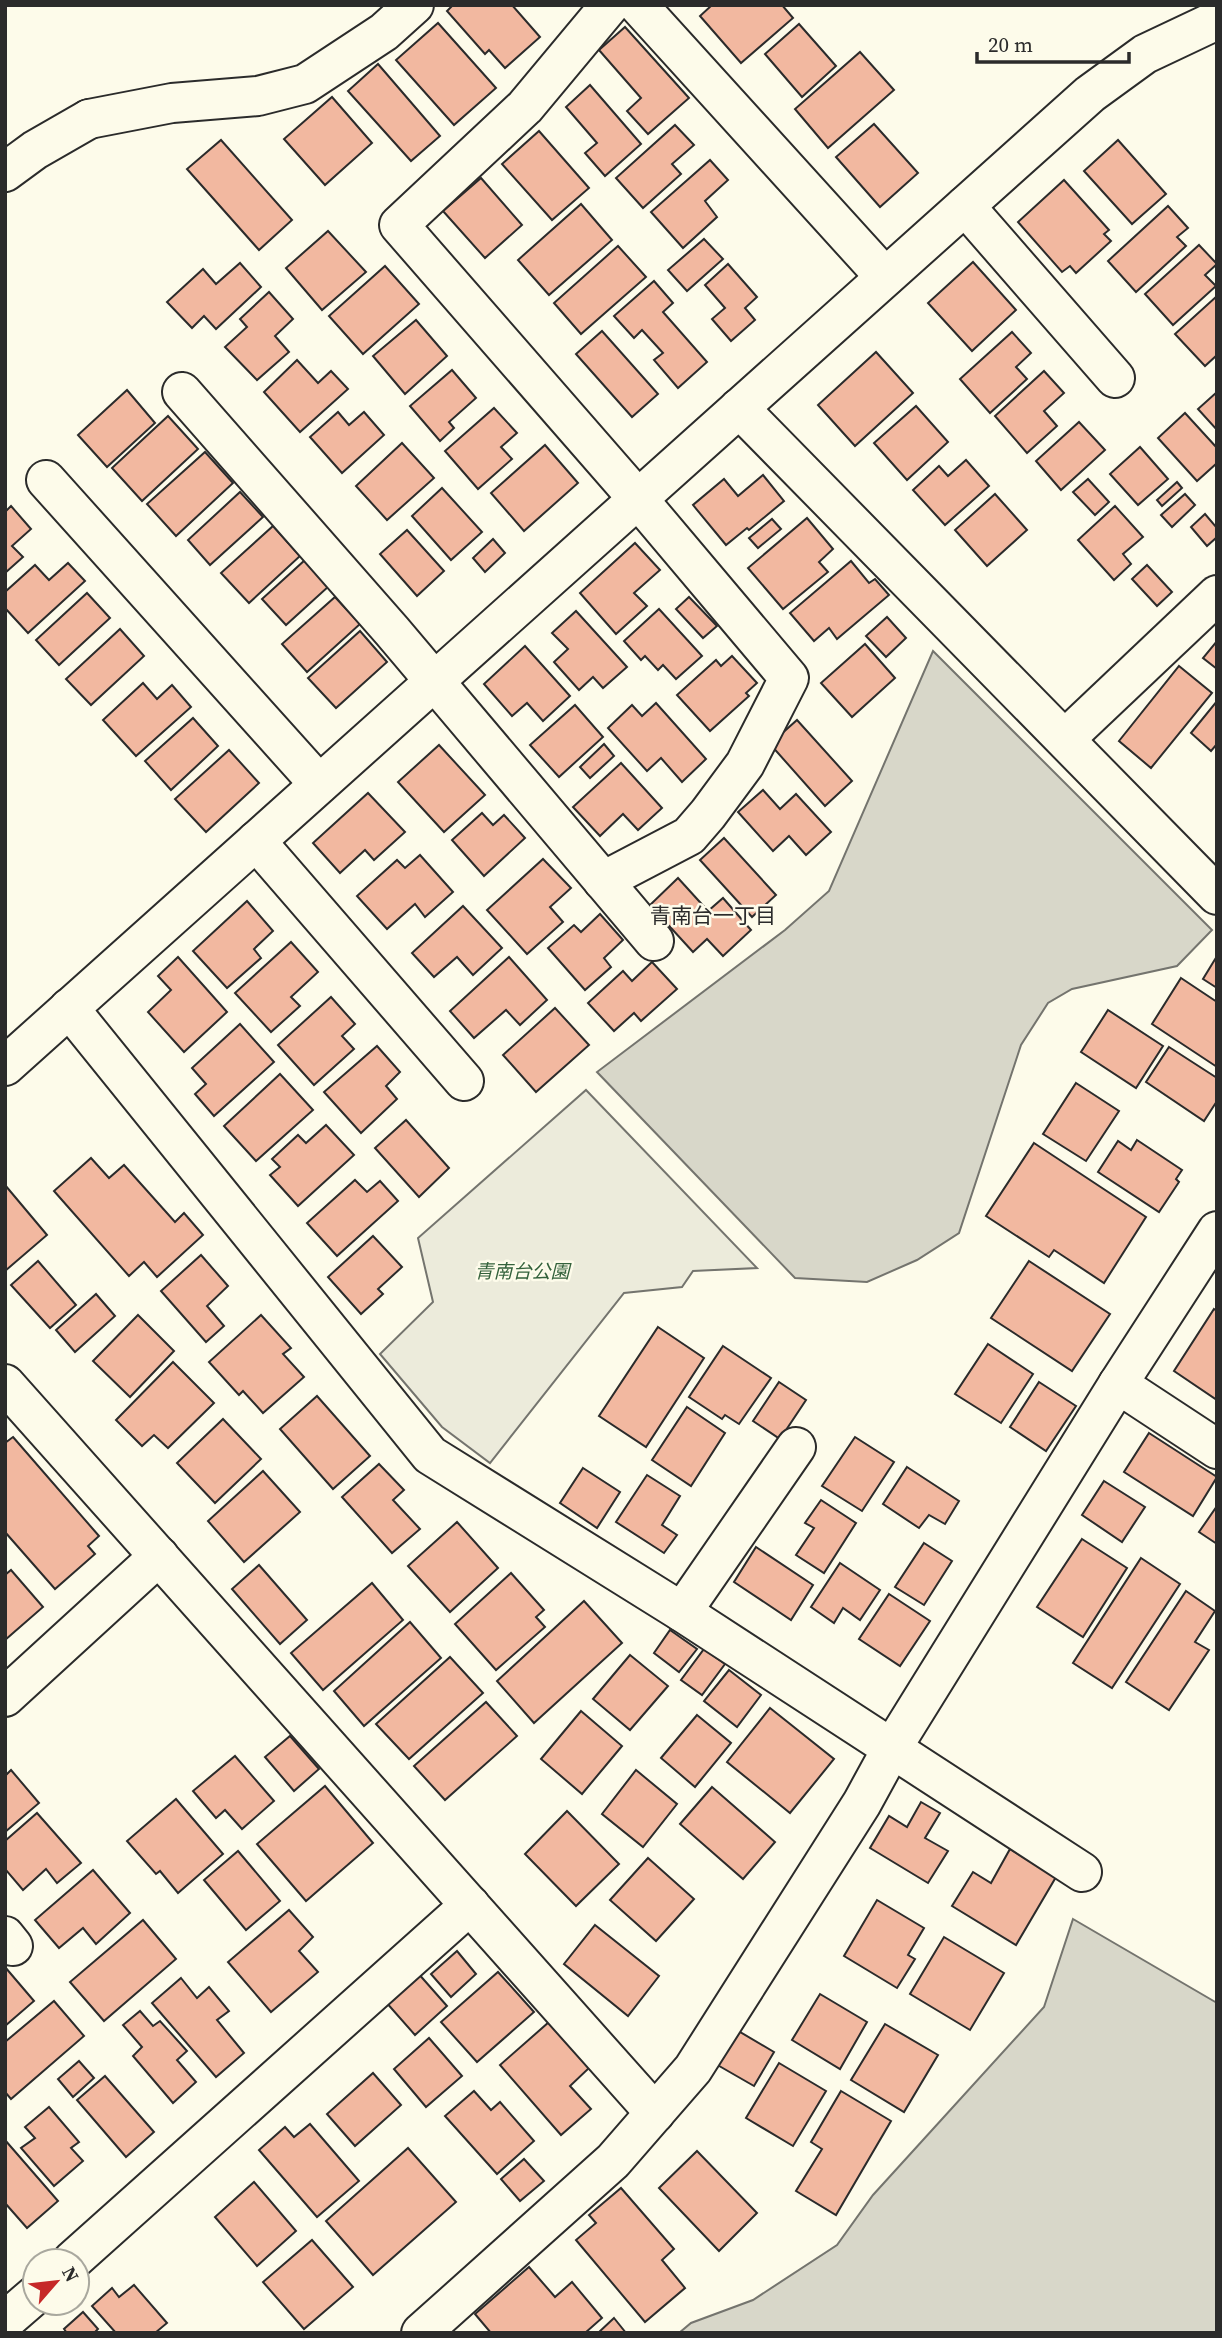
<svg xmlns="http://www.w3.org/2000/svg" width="1222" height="2338" font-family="'Source Serif 4','Noto Sans JP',serif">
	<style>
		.green { fill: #ecebdb; stroke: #74746e; stroke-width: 2 }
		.water { fill: #d8d7c9; stroke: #74746e; stroke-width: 2 }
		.building { fill: #f2b8a0; stroke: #2b2b2b; stroke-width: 2 }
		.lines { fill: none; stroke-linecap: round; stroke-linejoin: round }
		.minor-casing { stroke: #2b2b2b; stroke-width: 42 }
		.tertiary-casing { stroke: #2b2b2b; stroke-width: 42 }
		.minor { stroke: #fdfbea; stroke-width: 38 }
		.tertiary { stroke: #fdfbea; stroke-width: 38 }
		.labels { text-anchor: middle; stroke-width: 5; stroke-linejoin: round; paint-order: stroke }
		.park-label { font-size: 19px; font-style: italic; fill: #34623c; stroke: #fdfbea }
		.neighbourhood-label { font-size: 21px; fill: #2b2b2b; stroke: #fdfbea }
	</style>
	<rect width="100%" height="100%" fill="#fdfbea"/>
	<path class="green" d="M586 1090 757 1268 693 1271 682 1287 624 1293 490 1463 442 1427 380 1354 433 1302 418 1238Z"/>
	<g class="water">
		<path d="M933 651 1212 930 1177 966 1072 989 1048 1003 1021 1045 959 1233 917 1260 867 1282 795 1278 597 1072 785 930 829 891Z"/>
		<path d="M1073 1919 1217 2003V2333H679L691 2323 753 2300 837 2245 873 2195 1044 2007Z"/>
	</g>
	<g class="building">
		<path d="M453 5H512L540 37 505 68 489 50 485 54 447 11Z"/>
		<path d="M712 5H782L793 18 741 63 700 16Z"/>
		<path d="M438 23 496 88 454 125 396 60Z"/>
		<path d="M799 24 836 66 802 97 765 54Z"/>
		<path d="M625 27 689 98 648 134 627 111 641 98 599 50Z"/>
		<path d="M860 52 894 90 828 148 795 109Z"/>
		<path d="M378 64 440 136 411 161 348 91Z"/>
		<path d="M590 85 641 144 605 176 585 153 597 143 566 107Z"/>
		<path d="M332 97 372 143 325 185 284 139Z"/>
		<path d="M874 124 918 173 880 207 836 157Z"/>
		<path d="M675 125 694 145 672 164 681 174 643 208 616 178Z"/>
		<path d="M539 131 589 188 552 220 502 164Z"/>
		<path d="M221 140 292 220 259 250 187 169Z"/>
		<path d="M1118 140 1166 194 1132 224 1084 171Z"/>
		<path d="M710 160 728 180 705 201 717 217 683 248 651 212Z"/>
		<path d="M481 178 522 225 485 258 443 211Z"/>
		<path d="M1064 180 1109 230 1104 234 1111 241 1076 273 1070 266 1062 272 1018 222Z"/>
		<path d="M581 204 612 240 549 295 518 260Z"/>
		<path d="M1168 206 1188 228 1177 237 1186 246 1136 292 1108 261Z"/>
		<path d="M328 231 366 272 322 310 286 268Z"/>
		<path d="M704 239 723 259 687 291 668 270Z"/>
		<path d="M1199 245 1217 264 1205 275 1216 286 1173 325 1145 294Z"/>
		<path d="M618 246 646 277 581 334 554 303Z"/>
		<path d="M973 262 1016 310 972 351 928 303Z"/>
		<path d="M240 263 261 287 216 329 204 316 192 328 167 302 203 269 216 284Z"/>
		<path d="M728 264 757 297 745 308 755 320 731 341 712 319 725 308 705 285Z"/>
		<path d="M385 266 419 304 363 354 329 316Z"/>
		<path d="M654 281 673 303 663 312 707 362 678 388 654 360 663 353 642 330 634 338 614 316Z"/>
		<path d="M269 292 293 319 275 336 289 352 257 380 225 347 247 327 240 319Z"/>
		<path d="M1217 296V355L1205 366 1175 334Z"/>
		<path d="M416 320 447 356 405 394 373 356Z"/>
		<path d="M602 331 658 394 632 417 576 354Z"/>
		<path d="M1012 332 1031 353 1016 367 1027 379 990 413 960 379Z"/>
		<path d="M876 352 913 393 855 446 818 405Z"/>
		<path d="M297 360 318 383 331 371 348 389 300 432 264 392Z"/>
		<path d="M452 370 476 398 449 422 454 428 440 441 410 406Z"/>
		<path d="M1044 371 1064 393 1044 411 1057 426 1027 453 995 416Z"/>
		<path d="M127 390 155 423 107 467 78 435Z"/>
		<path d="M1217 392V430L1198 409Z"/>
		<path d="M916 406 948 442 907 480 874 443Z"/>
		<path d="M494 408 517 433 501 447 512 459 478 489 445 451Z"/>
		<path d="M338 412 349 425 364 412 384 435 342 473 310 437Z"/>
		<path d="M1185 413 1217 448V463L1197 481 1158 438Z"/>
		<path d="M168 416 198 449 142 501 112 468Z"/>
		<path d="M1079 422 1105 450 1061 490 1036 461Z"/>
		<path d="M402 443 434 478 387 520 356 486Z"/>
		<path d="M545 445 578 483 524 531 491 493Z"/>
		<path d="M1140 447 1168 479 1138 505 1110 474Z"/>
		<path d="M205 452 233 483 176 536 147 504Z"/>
		<path d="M966 460 989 486 945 525 913 490 939 466 948 476Z"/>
		<path d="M763 475 784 501 749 530 747 528 726 545 693 505 724 479 738 496Z"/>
		<path d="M1088 479 1109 502 1095 515 1073 492Z"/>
		<path d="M1177 482 1182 488 1162 506 1157 500Z"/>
		<path d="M442 488 482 532 451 560 412 516Z"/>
		<path d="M240 492 263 517 210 565 188 540Z"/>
		<path d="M995 494 1027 530 987 566 955 530Z"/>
		<path d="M1185 494 1195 505 1172 527 1161 515Z"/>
		<path d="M11 506 31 529 12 546 23 557 5 573V512Z"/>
		<path d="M1115 506 1143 537 1123 554 1131 564 1114 580 1078 540Z"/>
		<path d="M1205 514 1217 528V537L1207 546 1191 527Z"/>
		<path d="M807 518 833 549 819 562 828 572 783 609 748 568Z"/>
		<path d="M772 519 781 529 758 548 749 538Z"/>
		<path d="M273 526 300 556 249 603 221 573Z"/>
		<path d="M407 530 444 571 417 596 380 554Z"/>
		<path d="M493 539 505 553 485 572 473 558Z"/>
		<path d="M635 543 660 570 634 593 647 606 616 634 580 593Z"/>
		<path d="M305 560 329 586 286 625 262 599Z"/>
		<path d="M851 561 869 583 875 579 889 595 837 639 829 628 814 641 790 613Z"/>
		<path d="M68 563 85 581 28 633 5 608V592L35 565 49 580Z"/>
		<path d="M1147 565 1172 592 1157 606 1132 579Z"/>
		<path d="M87 593 110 618 59 665 36 640Z"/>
		<path d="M335 597 360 624 307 672 282 644Z"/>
		<path d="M689 597 717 626 703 638 676 609Z"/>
		<path d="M659 609 702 656 676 679 663 665 658 670 645 656 641 660 624 641Z"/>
		<path d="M576 611 627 667 603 688 593 677 579 690 554 662 568 649 552 633Z"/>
		<path d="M887 617 906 638 886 657 866 636Z"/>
		<path d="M120 629 144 656 91 705 66 679Z"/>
		<path d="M360 631 387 662 336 708 308 678Z"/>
		<path d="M1217 641V669L1203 658Z"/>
		<path d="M865 644 895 678 852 717 821 683Z"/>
		<path d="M525 646 570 696 543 721 527 703 512 716 484 684Z"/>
		<path d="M732 656 757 683 746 693 749 696 710 731 677 695 716 660 721 666Z"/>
		<path d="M1179 666 1212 693 1151 768 1119 741Z"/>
		<path d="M143 683 157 699 172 685 191 707 136 756 103 720Z"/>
		<path d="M1217 701V744L1211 751 1191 733Z"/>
		<path d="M656 703 706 759 682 782 661 758 647 771 608 728 632 705 642 716Z"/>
		<path d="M575 705 603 737 559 777 530 745Z"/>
		<path d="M193 718 218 746 171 790 145 761Z"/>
		<path d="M797 720 852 781 825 806 770 744Z"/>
		<path d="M604 744 614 756 590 778 580 767Z"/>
		<path d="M439 745 485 795 444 832 398 782Z"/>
		<path d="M229 750 259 783 206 832 175 799Z"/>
		<path d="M621 763 662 808 638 830 623 814 600 836 573 807Z"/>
		<path d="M763 790 780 809 796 794 831 832 806 855 789 836 773 851 738 812Z"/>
		<path d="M368 793 405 832 374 860 365 850 340 873 313 843Z"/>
		<path d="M482 813 493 825 504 815 525 838 484 876 452 840Z"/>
		<path d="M724 838 776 895 752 917 700 860Z"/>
		<path d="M420 855 453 892 425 917 415 904 387 929 357 896 397 860 405 868Z"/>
		<path d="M543 859 571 888 550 907 563 922 527 954 487 910Z"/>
		<path d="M678 878 708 911 723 898 751 930 723 956 707 939 693 952 650 905Z"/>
		<path d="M247 901 273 931 254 949 261 958 227 988 193 951Z"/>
		<path d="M463 906 502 948 473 975 457 957 434 977 412 953Z"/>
		<path d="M600 914 623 940 604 958 611 967 585 990 548 948 574 925 581 932Z"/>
		<path d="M291 942 318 972 291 997 300 1006 271 1032 235 993Z"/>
		<path d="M1217 956V988L1203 979Z"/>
		<path d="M178 957 227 1012 184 1052 148 1012 171 990 158 976Z"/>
		<path d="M509 957 547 1000 520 1025 506 1010 474 1038 450 1011Z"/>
		<path d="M652 962 677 989 641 1021 634 1013 614 1031 588 1003 623 971 632 981Z"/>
		<path d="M1181 978 1217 1002V1067L1152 1024Z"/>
		<path d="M331 997 355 1024 342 1036 354 1049 314 1085 278 1045Z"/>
		<path d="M555 1008 589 1045 536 1092 503 1055Z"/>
		<path d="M1108 1010 1163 1046 1136 1088 1081 1052Z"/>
		<path d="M240 1024 274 1062 214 1116 195 1094 206 1084 192 1068Z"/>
		<path d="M377 1046 400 1072 386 1086 397 1099 361 1133 324 1092Z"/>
		<path d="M1169 1047 1217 1078V1101L1204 1121 1146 1082Z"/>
		<path d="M280 1074 313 1110 256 1161 224 1126Z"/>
		<path d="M1076 1083 1119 1111 1086 1161 1043 1134Z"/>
		<path d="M406 1120 449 1168 419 1197 375 1148Z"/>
		<path d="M326 1125 354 1155 298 1206 270 1175 280 1167 272 1159 298 1135 306 1143Z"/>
		<path d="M1137 1140 1182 1170 1176 1179 1179 1182 1159 1212 1098 1172 1118 1141 1131 1150Z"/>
		<path d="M1034 1143 1146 1217 1104 1283 1054 1250 1049 1257 986 1216Z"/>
		<path d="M91 1158 109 1178 124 1165 175 1222 184 1213 203 1235 157 1277 144 1262 129 1276 54 1191Z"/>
		<path d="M355 1180 367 1192 380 1181 398 1201 337 1256 307 1223Z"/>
		<path d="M5 1185 47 1235 5 1271Z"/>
		<path d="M373 1236 402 1267 378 1289 383 1294 361 1314 328 1277Z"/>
		<path d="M201 1255 228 1286 207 1306 224 1326 206 1342 161 1291Z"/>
		<path d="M38 1261 76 1305 50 1328 11 1285Z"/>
		<path d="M1029 1261 1110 1314 1072 1371 991 1318Z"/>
		<path d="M96 1294 115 1316 75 1352 56 1330Z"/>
		<path d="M1214 1309 1217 1311V1400L1174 1371Z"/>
		<path d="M138 1315 174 1351 130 1397 93 1361Z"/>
		<path d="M261 1315 291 1348 283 1354 304 1377 263 1413 243 1391 239 1395 209 1362Z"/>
		<path d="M658 1327 704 1358 646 1447 599 1416Z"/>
		<path d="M988 1344 1033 1374 1001 1423 955 1394Z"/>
		<path d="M723 1346 771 1378 739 1424 725 1415 722 1419 689 1397Z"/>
		<path d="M173 1362 214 1403 168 1448 154 1435 142 1446 116 1420Z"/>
		<path d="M779 1382 806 1400 780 1439 753 1421Z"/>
		<path d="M1039 1382 1076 1406 1046 1451 1010 1427Z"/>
		<path d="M317 1396 370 1456 333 1489 280 1429Z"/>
		<path d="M687 1407 725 1433 691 1486 652 1460Z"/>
		<path d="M223 1419 261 1459 215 1503 177 1463Z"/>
		<path d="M1149 1433 1217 1477 1193 1516 1124 1472Z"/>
		<path d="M13 1437 99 1536 88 1546 95 1554 55 1589 5 1532V1443Z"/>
		<path d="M855 1437 894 1462 862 1511 822 1486Z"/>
		<path d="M379 1464 404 1490 393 1500 420 1529 392 1553 342 1497Z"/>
		<path d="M907 1467 959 1501 945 1524 929 1515 919 1528 883 1504Z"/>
		<path d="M583 1468 620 1492 597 1528 560 1503Z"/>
		<path d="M263 1471 300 1512 244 1562 208 1521Z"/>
		<path d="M647 1475 680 1496 662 1525 677 1535 664 1553 616 1522Z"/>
		<path d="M1104 1481 1145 1507 1122 1542 1082 1515Z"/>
		<path d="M821 1500 856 1523 824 1573 796 1555 814 1528 805 1523Z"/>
		<path d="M1217 1506V1544L1199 1532Z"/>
		<path d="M457 1522 498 1568 450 1612 408 1566Z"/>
		<path d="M1082 1539 1127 1568 1083 1637 1037 1607Z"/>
		<path d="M924 1543 952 1561 924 1605 895 1587Z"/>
		<path d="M756 1547 813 1585 791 1620 734 1582Z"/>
		<path d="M1141 1558 1180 1584 1112 1688 1073 1663Z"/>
		<path d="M840 1563 880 1590 860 1620 843 1608 834 1623 811 1607Z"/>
		<path d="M259 1565 307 1620 280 1644 232 1589Z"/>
		<path d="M11 1570 43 1607 5 1640V1575Z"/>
		<path d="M511 1573 544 1610 536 1617 545 1627 496 1670 455 1624Z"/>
		<path d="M372 1583 403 1620 323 1690 291 1653Z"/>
		<path d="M1186 1591 1215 1611 1195 1642 1209 1650 1169 1710 1126 1682Z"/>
		<path d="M889 1594 930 1621 900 1666 859 1639Z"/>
		<path d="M584 1601 622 1643 534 1723 497 1681Z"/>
		<path d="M410 1622 441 1658 364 1726 334 1691Z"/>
		<path d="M670 1630 697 1649 679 1672 654 1653Z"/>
		<path d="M704 1649 725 1664 702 1695 681 1680Z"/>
		<path d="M630 1655 668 1686 630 1730 593 1699Z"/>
		<path d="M450 1657 483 1693 409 1759 376 1724Z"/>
		<path d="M729 1670 761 1695 737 1727 704 1701Z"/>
		<path d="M486 1702 517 1736 445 1800 414 1766Z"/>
		<path d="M770 1708 834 1759 790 1813 727 1762Z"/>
		<path d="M581 1711 622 1746 582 1794 541 1759Z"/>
		<path d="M697 1715 731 1743 695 1787 661 1758Z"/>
		<path d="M290 1736 319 1769 294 1791 265 1757Z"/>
		<path d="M235 1756 274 1801 242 1829 225 1810 216 1818 193 1791Z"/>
		<path d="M11 1770 39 1803 5 1832V1776Z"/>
		<path d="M636 1770 677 1804 643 1847 602 1814Z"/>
		<path d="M325 1786 373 1843 306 1901 257 1844Z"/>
		<path d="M712 1787 775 1842 743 1879 680 1824Z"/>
		<path d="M176 1799 223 1854 178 1893 160 1871 156 1874 127 1841Z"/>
		<path d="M921 1802 940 1813 925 1838 948 1851 928 1883 870 1848 889 1816 907 1827Z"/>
		<path d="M567 1811 619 1864 576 1906 525 1854Z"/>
		<path d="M37 1813 81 1863 57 1883 46 1869 23 1890 5 1869V1841Z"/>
		<path d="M1010 1849 1056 1877 1016 1945 952 1906 973 1872 991 1883Z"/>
		<path d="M238 1851 280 1901 246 1930 204 1880Z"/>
		<path d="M648 1858 694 1899 656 1941 610 1900Z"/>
		<path d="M93 1870 130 1913 96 1944 83 1928 59 1948 35 1920Z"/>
		<path d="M877 1900 924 1928 908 1955 915 1959 897 1988 844 1956Z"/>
		<path d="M289 1910 313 1937 299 1951 318 1972 271 2012 228 1962Z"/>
		<path d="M143 1920 176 1959 104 2021 70 1982Z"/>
		<path d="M595 1925 659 1976 628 2016 564 1964Z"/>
		<path d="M944 1937 1004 1973 970 2030 910 1994Z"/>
		<path d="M457 1951 476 1974 451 1997 431 1974Z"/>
		<path d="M5 1967 34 2001 5 2026Z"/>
		<path d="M417 1972 447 2006 415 2035 385 2001Z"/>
		<path d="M498 1972 534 2012 477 2062 441 2022Z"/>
		<path d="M181 1978 197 1998 209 1987 229 2011 217 2020 244 2053 216 2077 152 2003Z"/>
		<path d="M820 1994 867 2022 840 2069 792 2040Z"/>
		<path d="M54 2001 84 2036 11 2099 5 2092V2042Z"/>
		<path d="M140 2011 153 2026 160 2021 187 2051 177 2060 196 2082 173 2103 133 2056 142 2047 123 2025Z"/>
		<path d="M549 2022 589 2068 570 2086 591 2109 561 2135 500 2065Z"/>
		<path d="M885 2024 938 2055 904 2112 851 2080Z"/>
		<path d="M735 2029 774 2052 754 2086 714 2063Z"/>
		<path d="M429 2038 462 2076 426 2107 394 2069Z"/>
		<path d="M79 2061 94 2078 73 2097 58 2079Z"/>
		<path d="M779 2063 826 2091 793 2146 746 2118Z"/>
		<path d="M373 2073 401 2105 355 2146 327 2114Z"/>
		<path d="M105 2076 154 2132 126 2157 77 2100Z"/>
		<path d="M474 2091 491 2110 500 2102 534 2141 497 2174 445 2116Z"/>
		<path d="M841 2091 891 2121 836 2215 796 2191 822 2149 811 2142Z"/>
		<path d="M49 2107 79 2142 71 2148 83 2161 54 2186 21 2148 35 2138 25 2127Z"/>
		<path d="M310 2124 359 2181 317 2217 259 2150 285 2127 294 2137Z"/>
		<path d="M5 2140 58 2201 27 2228 5 2203Z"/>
		<path d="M408 2148 456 2202 373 2275 326 2221Z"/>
		<path d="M697 2151 757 2213 719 2251 659 2188Z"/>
		<path d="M524 2159 544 2181 520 2201 501 2179Z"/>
		<path d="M254 2182 296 2231 257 2266 215 2217Z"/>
		<path d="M621 2188 674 2249 662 2260 685 2288 645 2322 576 2240 596 2223 589 2215Z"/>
		<path d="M312 2240 353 2287 304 2329 263 2282Z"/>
		<path d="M529 2267 555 2297 572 2282 602 2318 585 2333H491L475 2314Z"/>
		<path d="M134 2285 167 2323 155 2333H116L92 2306 112 2288 119 2297Z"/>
		<path d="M83 2312 98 2329 94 2333H67L64 2329Z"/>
		<path d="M614 2318 626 2333H598Z"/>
	</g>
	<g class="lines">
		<defs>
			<g id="minor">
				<path d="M638 5 885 277"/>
				<path d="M5 172 35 150 89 119"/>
				<path d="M965 206 1115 378"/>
				<path d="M182 392 392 631 654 941"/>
				<path d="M739 408 1217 895"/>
				<path d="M46 480 319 784"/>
				<path d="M1065 739 1217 595"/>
				<path d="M256 841 464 1081"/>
				<path d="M603 881 689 836 708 814 745 764 789 678 638 499 399 225 525 107 610 5"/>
				<path d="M69 1008 430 1455 682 1612 1082 1872"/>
				<path d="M5 1384 655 2113"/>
				<path d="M1118 1384 1217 1449"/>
				<path d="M682 1612 796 1447"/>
				<path d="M5 1697 159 1556"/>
				<path d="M5 1936 13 1946"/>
				<path d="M72 2261 470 1905"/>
				<path d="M5 2321 35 2295"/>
			</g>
			<g id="tertiary">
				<path d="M89 119 172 103 258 96 305 84 384 32 414 5"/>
				<path d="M5 1066 1090 94 1145 54 1217 20"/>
				<path d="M421 2333 613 2161 693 2069 862 1803 892 1748 1118 1384 1217 1231"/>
			</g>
		</defs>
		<use href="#minor" class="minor-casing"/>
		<use href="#tertiary" class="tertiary-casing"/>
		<use href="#minor" class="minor"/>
		<use href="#tertiary" class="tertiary"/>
	</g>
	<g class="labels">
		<g class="park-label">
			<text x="522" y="1278">青南台公園</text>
		</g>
		<g class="neighbourhood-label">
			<text x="713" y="923">青南台一丁目</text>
		</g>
	</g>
	<rect width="1222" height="2338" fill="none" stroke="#2b2b2b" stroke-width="14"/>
	<g transform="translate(56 2282) rotate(62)"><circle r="33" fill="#fdfbea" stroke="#a9a89e" stroke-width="2"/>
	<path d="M0-5L12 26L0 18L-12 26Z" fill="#c62828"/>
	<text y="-10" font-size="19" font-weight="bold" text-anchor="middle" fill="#2b2b2b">N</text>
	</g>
	<path d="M977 52v10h152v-10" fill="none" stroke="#2b2b2b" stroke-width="3.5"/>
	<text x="988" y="52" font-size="21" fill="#2b2b2b" stroke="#fdfbea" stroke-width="5" paint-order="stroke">20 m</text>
</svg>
